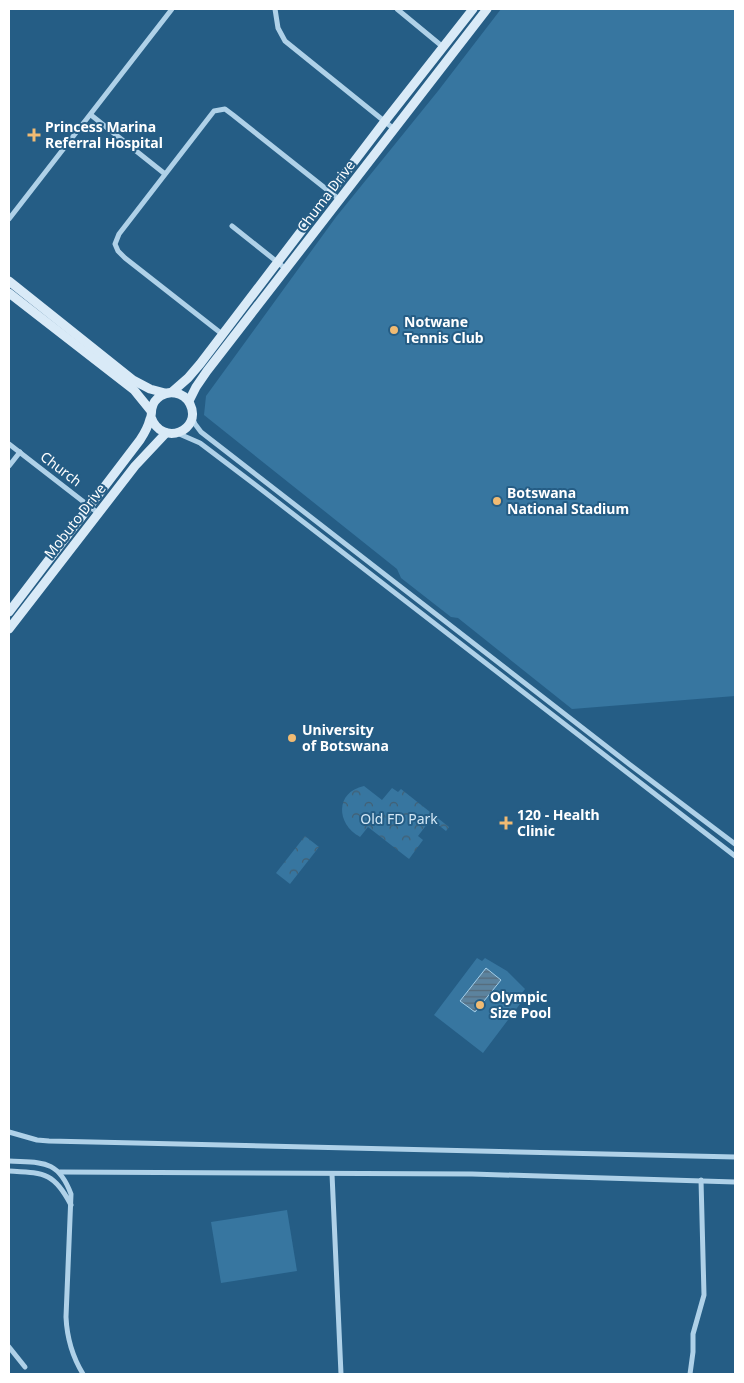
<svg xmlns="http://www.w3.org/2000/svg" width="744" height="1383" font-family="'Noto Sans',sans-serif">
	<style>
		.forest { fill: url(#forest-crowns) }
		.garden { fill: #3776a0 }
		.water { fill: url(#water-rules); stroke: #a3cee9 }
		.lines { fill: none; stroke-linecap: round; stroke-linejoin: round }
		.street { stroke: #afd1e8; stroke-width: 5 }
		.secondary { stroke: #d9eaf7; stroke-width: 9 }
		.poi-dot { fill: #f1bb73; stroke: #255d85; stroke-width: 2 }
		.labels { text-anchor: middle; stroke-width: 4; stroke-linejoin: round; paint-order: stroke }
		.poi-label { font-size: 14px; font-weight: bold; fill: #fff; stroke: #255d85; text-anchor: start }
		.street-label { font-size: 14px; fill: #fff; stroke: #255d85 }
		.park-label { font-size: 14px; fill: #d3e8f6; stroke: #255d85 }
	</style>
	<defs>
		<pattern id="forest-crowns" width="20" height="18" patternUnits="userSpaceOnUse" patternTransform="scale(1.25)"><rect width="20" height="18" fill="#3776a0"/><path d="M2 6a3 3 0 1 1 6 0M12 15a3 3 0 1 1 6 0" fill="none" stroke="#435f72"/></pattern>
		<pattern id="water-rules" width="6" height="5" patternUnits="userSpaceOnUse" patternTransform="scale(1.25)"><rect width="6" height="5" fill="#5c839e"/><path d="M0 2.5h6" fill="none" stroke="#556a79"/></pattern>
	</defs>
	<rect width="100%" height="100%" fill="#255d85"/>
	<g class="forest">
		<path d="M364 786 382 800 392 788 398 792 401 789 449 827 446 831 431 819 418 836 423 840 409 859 368 827 360 837C336 824 335 792 364 786Z"/>
		<path d="M305 836 319 847 290 884 276 873Z"/>
	</g>
	<g class="garden">
		<path d="M501 9H735V696L572 709 458 618 451 617 401 578 397 569 204 415 206 396 336 217 438 91Z"/>
		<path d="M477 958 482 961 485 958 507 971 525 989 522 993 526 996 483 1053 434 1015Z"/>
		<path d="M287 1210 297 1271 221 1283 211 1222Z"/>
	</g>
	<path class="water" d="M486 968 501 980 475 1012 460 1001Z"/>
	<g class="lines">
		<g class="street">
			<path d="M275 9 278 28 285 41 394 129"/>
			<path d="M397 9 443 47"/>
			<path d="M91 115 165 174"/>
			<path d="M9 219 172 9"/>
			<path d="M232 226 286 269"/>
			<path d="M222 334 125 258 118 251 115 244 119 234 214 111 225 109 233 115 340 200"/>
			<path d="M192 417 195 424 201 432 629 764 735 844"/>
			<path d="M177 433 200 443 262 490 735 856"/>
			<path d="M9 444 98 513"/>
			<path d="M9 466 20 452"/>
			<path d="M9 1132 37 1140 49 1141 735 1157"/>
			<path d="M9 1161C42 1163 58 1159 71 1194L66 1317C67 1339 72 1356 83 1374"/>
			<path d="M9 1171C44 1173 54 1172 71 1205"/>
			<path d="M60 1172 472 1174 735 1182"/>
			<path d="M332 1174 341 1374"/>
			<path d="M9 1347 25 1367"/>
			<path d="M690 1374 693 1352V1334L704 1295 701 1180"/>
		</g>
		<g class="secondary">
			<path d="M9 281 133 380 150 389 165 393"/>
			<path d="M9 293 134 390 151 411"/>
			<path d="M172 392 188 378 200 364 385 121 473 9"/>
			<path d="M189 401 196 387 207 371 487 9"/>
			<path d="M9 612 140 440C144 434 148 427 150 419 152 416 151 412 152 408 154 398 165 391 175 393 182 394 187 398 190 404 203 430 162 448 151 417"/>
			<path d="M9 629 135 466 166 433"/>
		</g>
	</g>
	<g class="poi-dot">
		<path d="M31.5 127.5h5v5h5v5h-5v5h-5v-5h-5v-5h5z"/>
		<circle cx="394" cy="330" r="5"/>
		<circle cx="497" cy="501" r="5"/>
		<circle cx="292" cy="738" r="5"/>
		<path d="M503.5 815.5h5v5h5v5h-5v5h-5v-5h-5v-5h5z"/>
		<circle cx="480" cy="1005" r="5"/>
	</g>
	<g class="labels">
		<g class="poi-label">
			<text x="45" y="132">Princess Marina<tspan x="45" dy="16">Referral Hospital</tspan></text>
			<text x="404" y="327">Notwane<tspan x="404" dy="16">Tennis Club</tspan></text>
			<text x="507" y="498">Botswana<tspan x="507" dy="16">National Stadium</tspan></text>
			<text x="302" y="735">University<tspan x="302" dy="16">of Botswana</tspan></text>
			<text x="517" y="820">120 - Health<tspan x="517" dy="16">Clinic</tspan></text>
			<text x="490" y="1002">Olympic<tspan x="490" dy="16">Size Pool</tspan></text>
		</g>
		<g class="street-label">
			<text transform="translate(326 196) rotate(-53)" y="5">Chuma Drive</text>
			<text transform="translate(61 469) rotate(37)" y="5">Church</text>
			<text transform="translate(75 521) rotate(-52)" y="5">Mobuto Drive</text>
		</g>
		<g class="park-label">
			<text x="399" y="824">Old FD Park</text>
		</g>
	</g>
	<rect width="744" height="1383" fill="none" stroke="#ffffff" stroke-width="20"/>
</svg>
